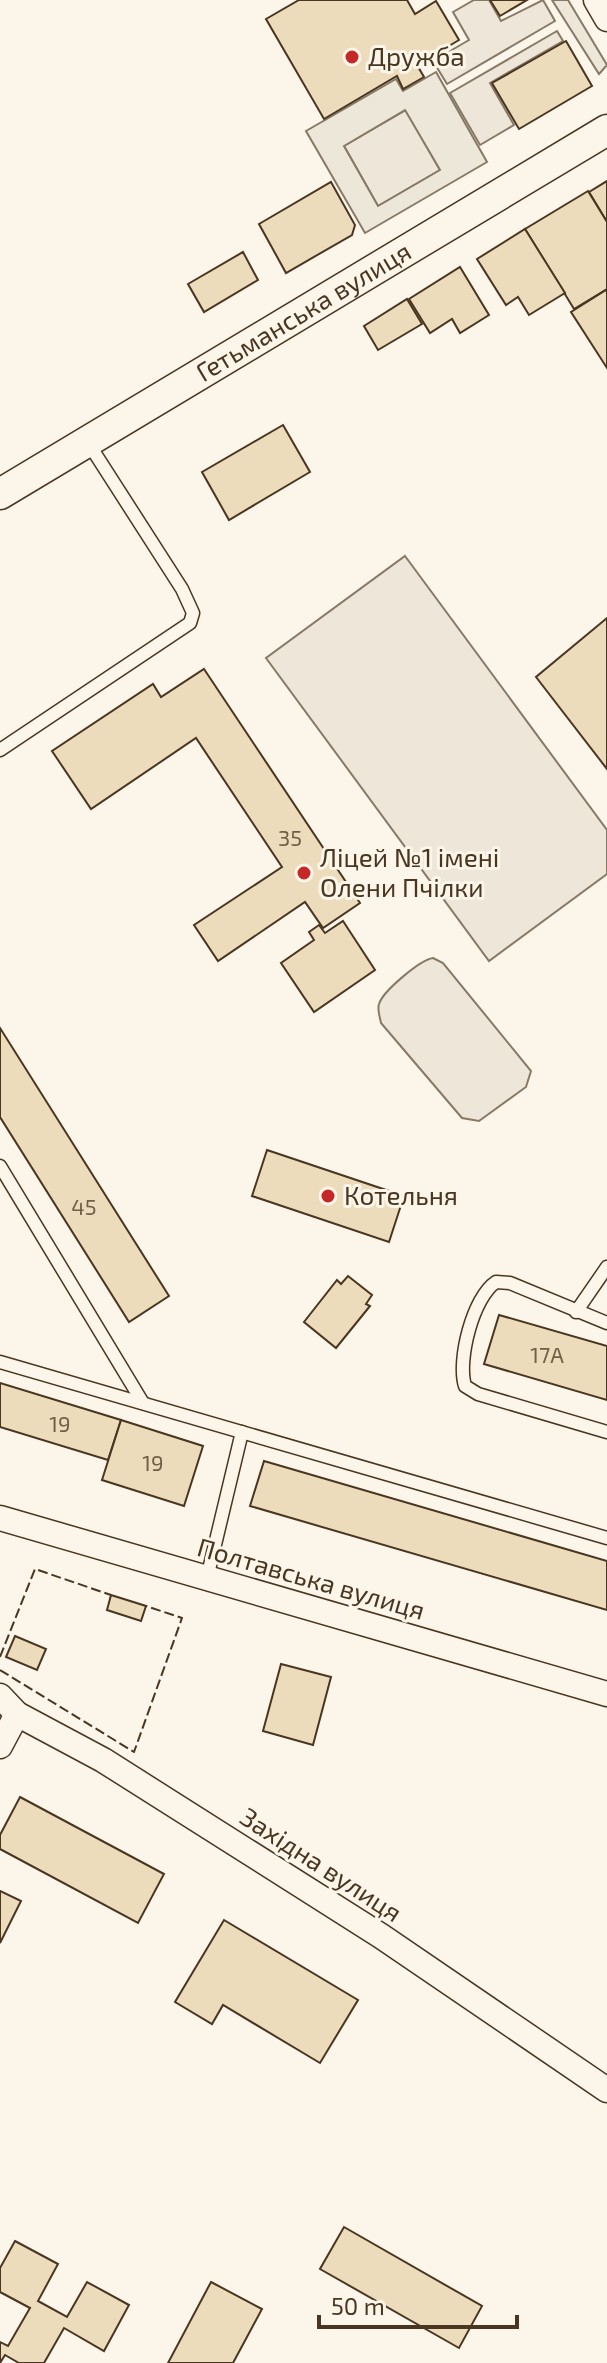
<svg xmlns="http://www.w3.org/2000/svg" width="607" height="2363" font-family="'Exo 2',sans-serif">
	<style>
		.green { fill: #ede6d9; stroke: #887966; stroke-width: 2 }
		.parking { fill: #ede7d9; stroke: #887966; stroke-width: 2; fill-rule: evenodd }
		.building { fill: #ecdcbc; stroke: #4a3520; stroke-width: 2 }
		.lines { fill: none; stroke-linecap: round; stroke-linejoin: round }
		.service-casing { stroke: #4a3520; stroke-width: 15 }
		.minor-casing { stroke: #4a3520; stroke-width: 27 }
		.tertiary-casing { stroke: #4a3520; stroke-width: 33 }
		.service { stroke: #fbf6e9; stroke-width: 12 }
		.minor { stroke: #fbf6e9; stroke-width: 24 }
		.tertiary { stroke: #fbf6e9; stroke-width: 30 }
		.fence { stroke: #4a3520; stroke-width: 2; stroke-dasharray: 10 4; stroke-linecap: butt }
		.poi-dot { fill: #c62828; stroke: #fbf6e9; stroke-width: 3 }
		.labels { text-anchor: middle; stroke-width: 6; stroke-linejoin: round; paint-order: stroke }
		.number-label { font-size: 22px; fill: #725f47 }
		.poi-label { font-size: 26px; fill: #4a3520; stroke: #fbf6e9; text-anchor: start }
		.street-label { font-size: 26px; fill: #4a3520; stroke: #fbf6e9 }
	</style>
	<rect width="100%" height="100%" fill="#fbf6e9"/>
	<g class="green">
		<path d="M474 0H489L501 21 543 0 555 21 447 84 433 61 469 40 453 12Z"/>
		<path d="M557 31 563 41 490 83 514 125 480 145 450 93Z"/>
		<path d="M406 110 440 170 378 206 344 146Z"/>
		<path d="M405 556 607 830V874L489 961 266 658Z"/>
		<path d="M433 958 443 963 531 1071 526 1087 479 1121 462 1118 381 1023C380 1017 377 1010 379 1004 383 991 420 960 433 958Z"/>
	</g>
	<g class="parking">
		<path d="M552 0H568L607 65 599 74Z"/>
		<path d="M436 72 487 162 365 233 306 131 396 79 403 91ZM405 110 440 170 378 206 344 146Z"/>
	</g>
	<g class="building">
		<path d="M299 0H407L415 14 436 1 459 40 417 65 424 77 403 89 397 76 324 119 266 19Z"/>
		<path d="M490 0H527L500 16Z"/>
		<path d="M566 41 592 86 519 129 492 83Z"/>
		<path d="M607 181V222L589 192Z"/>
		<path d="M331 182 355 225 352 235 286 273 259 224Z"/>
		<path d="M588 191 607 222V289L574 309 525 229Z"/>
		<path d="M525 229 565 293 529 315 518 297 506 305 477 259Z"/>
		<path d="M243 252 258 280 204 312 188 284Z"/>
		<path d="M460 267 489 315 460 333 452 319 430 333 409 299Z"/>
		<path d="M606 290 607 292V368L571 312Z"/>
		<path d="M407 299 422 324 378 350 364 326Z"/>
		<path d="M283 425 310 472 229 520 202 472Z"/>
		<path d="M607 618V769L536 677Z"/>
		<path d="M204 669 360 903 323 928 305 902 218 961 194 925 282 867 196 738 91 809 52 751 153 684 161 697Z"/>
		<path d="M343 921 375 970 314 1012 281 963 314 940 309 932 319 925 325 933Z"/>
		<path d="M0 1028 169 1296 129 1322 0 1117Z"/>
		<path d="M267 1150 404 1196 389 1242 252 1196Z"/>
		<path d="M348 1276 372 1295 366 1304 370 1306 336 1348 304 1322 337 1280 341 1284Z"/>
		<path d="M499 1315 607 1346V1400L484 1364Z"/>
		<path d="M0 1383 121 1420 108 1460 0 1427Z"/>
		<path d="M121 1420 203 1446 184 1506 102 1480Z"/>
		<path d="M264 1461 607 1561V1610L250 1506Z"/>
		<path d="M111 1595 146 1606 141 1621 107 1610Z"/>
		<path d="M15 1636 46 1649 37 1670 6 1657Z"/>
		<path d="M281 1664 331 1677 313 1745 263 1731Z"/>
		<path d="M20 1797 164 1874 138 1923 0 1849V1835Z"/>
		<path d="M0 1891 21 1901 0 1943Z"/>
		<path d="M224 1920 358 2000 320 2063 223 2005 212 2024 175 2002Z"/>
		<path d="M344 2227 482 2306 459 2348 320 2269Z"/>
		<path d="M15 2241 58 2264 38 2301 67 2317 87 2282 129 2305 104 2351 64 2328 44 2363H19L5 2355 0 2363V2342L8 2346 30 2308 0 2292V2268Z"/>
		<path d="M211 2282 262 2309 233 2363H168Z"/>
	</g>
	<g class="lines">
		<defs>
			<g id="service">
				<path d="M0 750 190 623 193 613 182 589 87 441"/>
				<path d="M0 1166 143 1403"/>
				<path d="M576 1312 607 1267"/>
				<path d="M607 1323 510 1283 496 1282C473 1297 457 1360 465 1386L478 1394 607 1432"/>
				<path d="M0 1362 607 1538"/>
				<path d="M207 1578 242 1432"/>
			</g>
			<g id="minor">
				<path d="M596 0 607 19"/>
				<path d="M0 1518 607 1694"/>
				<path d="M0 1696 17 1714 103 1760 381 1936 607 2090"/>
				<path d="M0 1746 17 1714"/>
			</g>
			<g id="tertiary">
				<path id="s1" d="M0 494 607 130"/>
			</g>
		</defs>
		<use href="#service" class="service-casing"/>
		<use href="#minor" class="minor-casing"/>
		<use href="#tertiary" class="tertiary-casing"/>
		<use href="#service" class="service"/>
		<use href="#minor" class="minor"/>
		<use href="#tertiary" class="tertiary"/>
		<g class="fence">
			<path d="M0 1657 35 1569 111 1595"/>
			<path d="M0 1670 134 1752 182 1618 146 1606"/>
		</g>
	</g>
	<g class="poi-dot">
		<circle cx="352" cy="57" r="8"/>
		<circle cx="304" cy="873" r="8"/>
		<circle cx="328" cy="1196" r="8"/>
	</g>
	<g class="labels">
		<g class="number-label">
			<text x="290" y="846">35</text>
			<text x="84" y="1215">45</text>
			<text x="547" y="1363">17А</text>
			<text x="60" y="1432">19</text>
			<text x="153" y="1471">19</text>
		</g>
		<g class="poi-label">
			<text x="368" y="66">Дружба</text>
			<text x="320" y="867">Ліцей №1 імені<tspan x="320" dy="30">Олени Пчілки</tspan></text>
			<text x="344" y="1205">Котельня</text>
		</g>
		<g class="street-label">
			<text dy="9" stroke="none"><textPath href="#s1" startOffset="354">Гетьманська вулиця</textPath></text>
			<text transform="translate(311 1579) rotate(16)" y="9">Полтавська вулиця</text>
			<text transform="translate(321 1865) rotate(33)" y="9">Західна вулиця</text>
		</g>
	</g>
	<path d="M319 2315v12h198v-12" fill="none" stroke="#4a3520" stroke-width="4"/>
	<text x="331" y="2315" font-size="24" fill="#4a3520" stroke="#fbf6e9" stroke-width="6" paint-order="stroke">50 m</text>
</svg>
